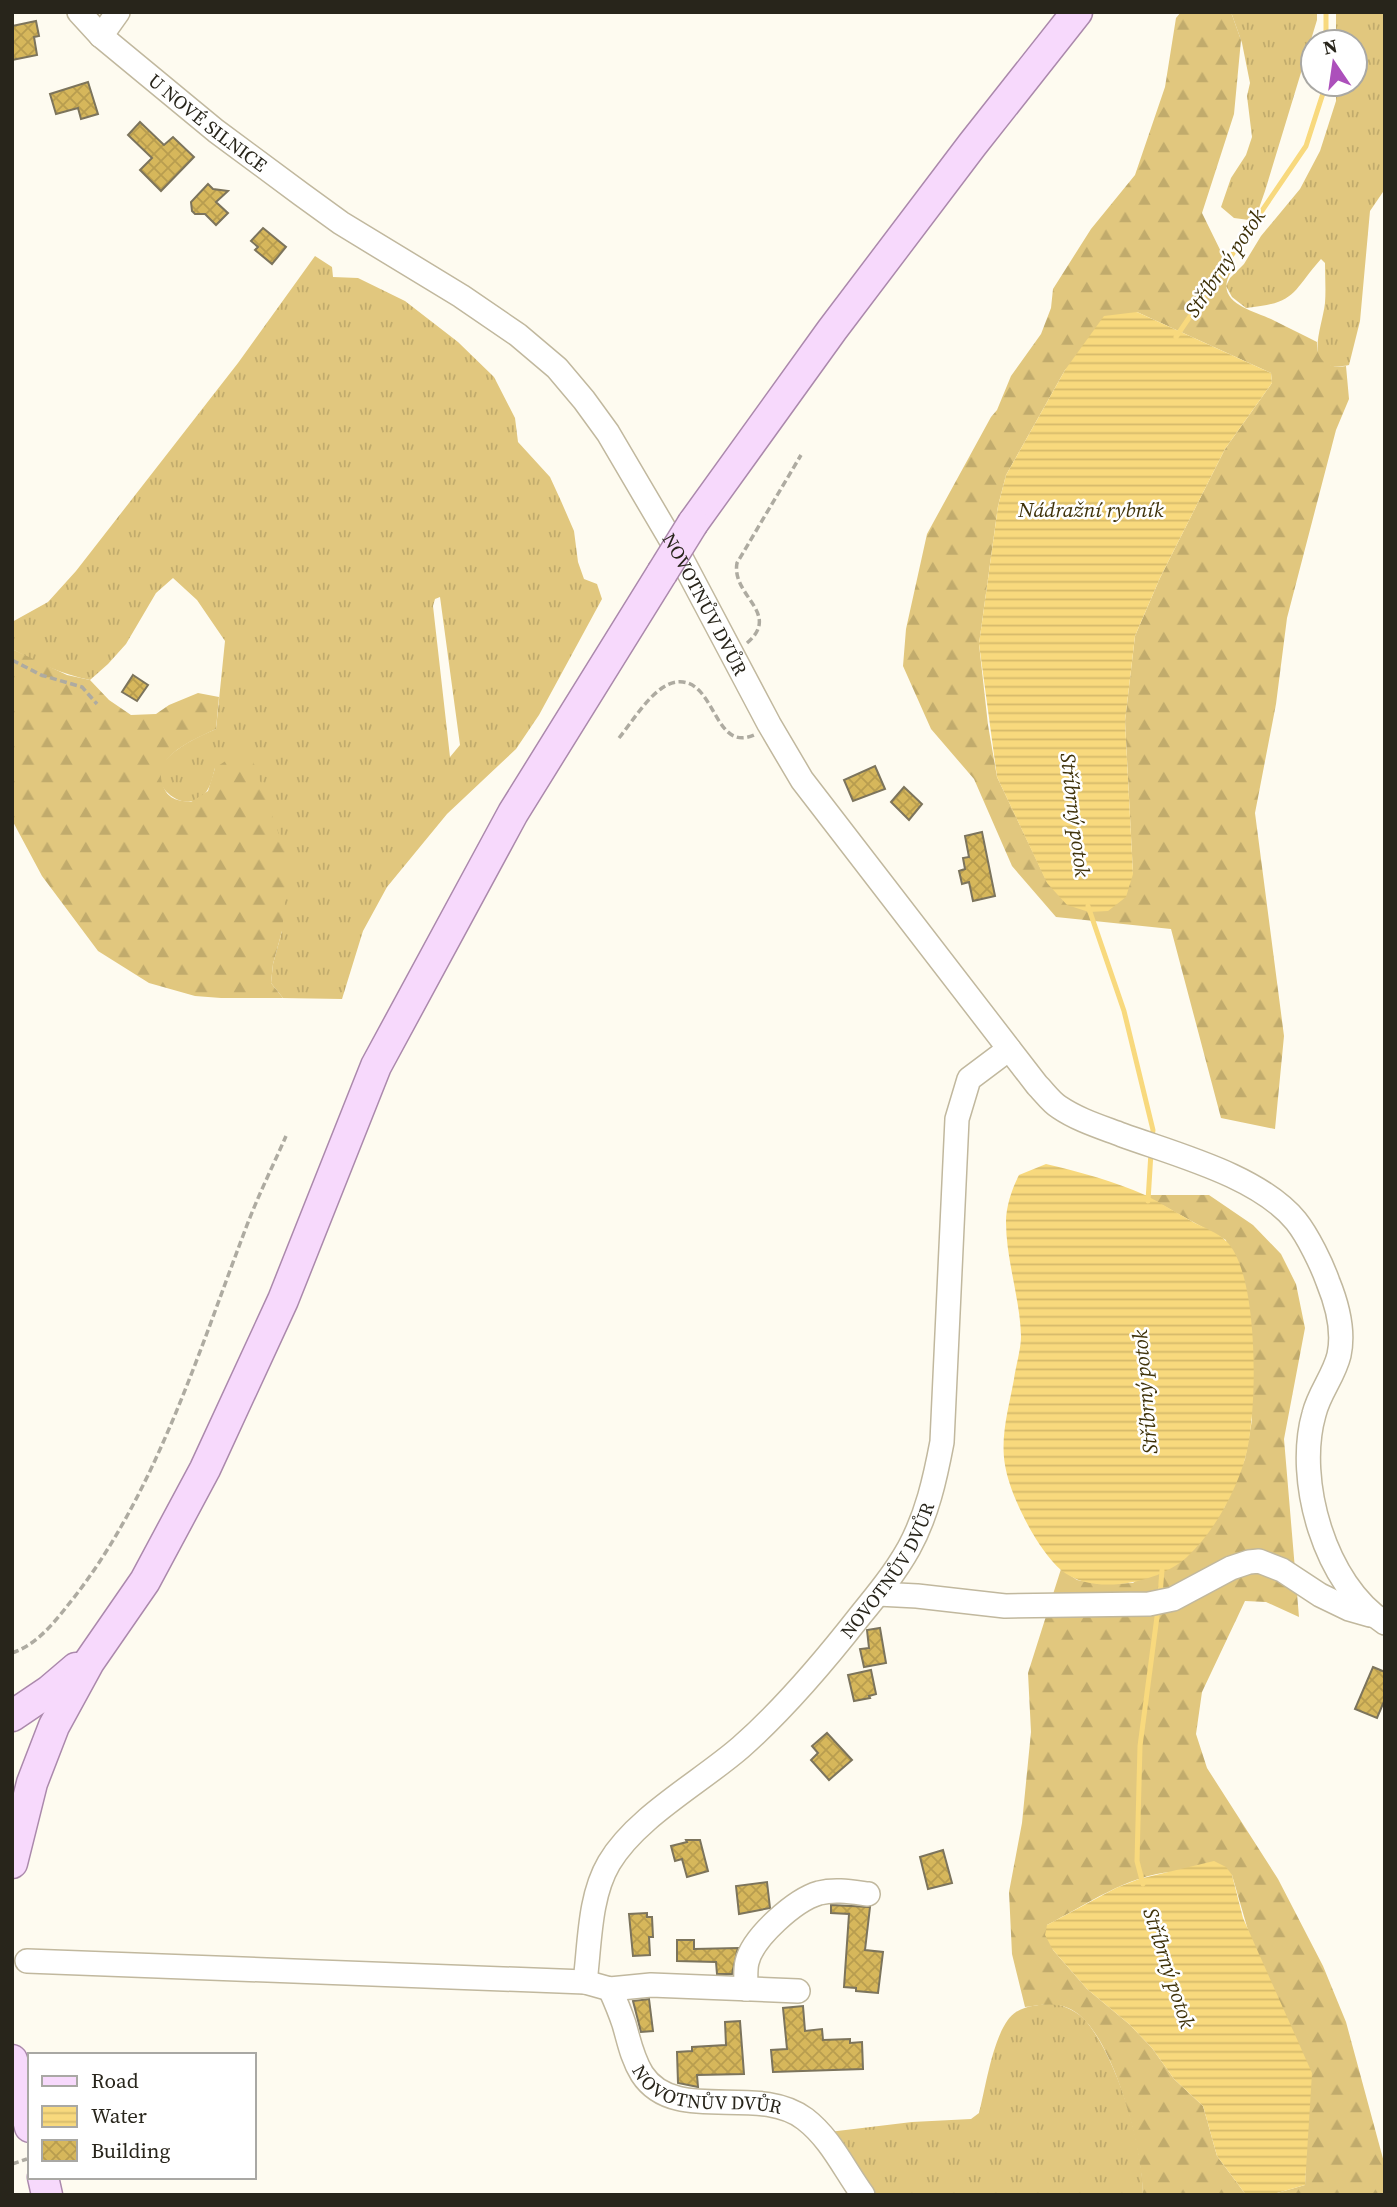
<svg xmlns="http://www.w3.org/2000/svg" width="1397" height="2207" font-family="'Source Serif 4',serif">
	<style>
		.grass { fill: url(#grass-tufts); fill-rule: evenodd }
		.forest { fill: url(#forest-firs); fill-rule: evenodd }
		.water { fill: url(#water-rules) }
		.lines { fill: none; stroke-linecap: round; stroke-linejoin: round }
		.stream { stroke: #f8d97d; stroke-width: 5 }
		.building { fill: url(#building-cross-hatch); stroke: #7c745c; stroke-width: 2 }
		.minor-casing { stroke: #c1b89e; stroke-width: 26 }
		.major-casing { stroke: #ab89ac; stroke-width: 33 }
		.path { stroke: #aeaba1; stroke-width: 3.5; stroke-dasharray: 7 3.5; stroke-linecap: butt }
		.minor { stroke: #fff; stroke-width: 23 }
		.major { stroke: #f7d9fc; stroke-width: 30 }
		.major-bridge-casing { stroke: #ab89ac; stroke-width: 33; stroke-linecap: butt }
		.major-bridge { stroke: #f7d9fc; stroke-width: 30 }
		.labels { text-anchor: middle; stroke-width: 5; stroke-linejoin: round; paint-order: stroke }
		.street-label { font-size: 19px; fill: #28251b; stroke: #fff }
		.water-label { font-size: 21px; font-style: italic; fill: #3f3209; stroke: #fff }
	</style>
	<defs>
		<pattern id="grass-tufts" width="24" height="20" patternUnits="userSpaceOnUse" patternTransform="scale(1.75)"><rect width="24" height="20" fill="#e1c77e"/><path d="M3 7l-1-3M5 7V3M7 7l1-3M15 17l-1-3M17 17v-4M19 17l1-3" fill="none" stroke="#c1ab6c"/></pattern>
		<pattern id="forest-firs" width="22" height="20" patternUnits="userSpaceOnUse" patternTransform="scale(1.75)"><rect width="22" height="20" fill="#e1c77e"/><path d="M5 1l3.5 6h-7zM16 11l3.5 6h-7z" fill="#c1ab6c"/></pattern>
		<pattern id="water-rules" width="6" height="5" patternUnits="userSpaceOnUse" patternTransform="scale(1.75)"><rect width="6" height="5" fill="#f8d97d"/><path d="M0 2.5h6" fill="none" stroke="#d5ba6b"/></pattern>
		<pattern id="building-cross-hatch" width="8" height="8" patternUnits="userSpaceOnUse" patternTransform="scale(1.75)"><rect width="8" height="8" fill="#d6b75b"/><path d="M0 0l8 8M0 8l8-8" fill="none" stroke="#b89d4f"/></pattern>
	</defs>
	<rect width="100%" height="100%" fill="#fefbf0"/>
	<g class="grass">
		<path d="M1231 12H1317V20L1265 191 1258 211 1249 220 1234 218 1221 207 1231 178 1246 155 1252 137 1247 96 1250 83 1242 43Z"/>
		<path d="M1336 12H1385V189L1370 211 1360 321 1349 365C1300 375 1322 330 1325 303 1326 290 1325 276 1325 263L1321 259C1291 293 1297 303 1246 308L1232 297 1226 286 1230 278 1244 264 1261 236 1300 189 1320 151 1336 101V84H1355V42H1336Z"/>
		<path d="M315 256 332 267 333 277 358 278 405 301 458 342 494 377 515 418 518 442 550 477 561 501 574 531 578 562 584 579 597 584 602 599 539 715 516 749 447 814 387 887 363 931 342 999 283 998 271 983 273 964 282 931 215 768C213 774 212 783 208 789 190 821 144 785 164 762 177 746 198 737 216 729L225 641 197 600 173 578 156 593 126 644 108 664 90 680C61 674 38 663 12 649V622L48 602 76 571 238 363ZM440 597 460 745 450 757 433 606 435 599Z"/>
		<path d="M1053 2003C1066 2007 1077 2011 1086 2021 1118 2060 1143 2145 1143 2195H869L829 2132 912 2122 971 2119 979 2113C986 2087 994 2026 1016 2012 1027 2005 1041 2005 1053 2003Z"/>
	</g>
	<g class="forest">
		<path d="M1181 12H1231L1241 40 1234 114 1202 213 1231 272C1213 302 1252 310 1271 319 1286 327 1302 334 1317 342 1316 360 1328 369 1346 366L1349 399 1336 430 1287 618 1276 704 1255 813 1284 1036 1275 1129 1221 1118 1171 929 1056 917 1012 866 974 779 931 729 903 666 906 629 927 534 991 417 997 410 1011 376 1041 334 1051 308 1053 289 1091 229 1135 175 1165 87 1176 18ZM1137 312 1271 373 1272 383 1225 449 1160 578 1135 636 1125 721 1133 874 1047 882 997 777 988 725 979 644 998 506 1006 475 1065 370Z"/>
		<path d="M12 649 67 675 90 680 109 700 131 715 156 714 169 705 198 693 219 697 216 729C193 740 149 757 164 788 169 800 180 801 191 802L208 791 215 768 227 760 242 756 253 761 289 863 282 931 273 964 271 983 283 998H221L195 996 149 983 98 951 42 876 12 820Z"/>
		<path d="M1144 1195H1209L1253 1225 1281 1254 1296 1284 1305 1328 1284 1439 1299 1617 1266 1602 1245 1601 1202 1692 1196 1734 1207 1768 1278 1879 1323 1966 1346 2022 1385 2166V2195H1270L1305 2185 1307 2134 1232 1875C1213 1874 1192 1871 1172 1872 1128 1875 1086 1905 1047 1925L1053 1950 1087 1989 1129 2024 1152 2048 1174 2079 1203 2106 1217 2156 1246 2195H1143C1143 2151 1112 2025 1068 2008 1054 2002 1040 2005 1025 2007L1012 1954 1009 1892 1022 1823 1031 1732 1028 1673 1061 1569 1077 1580 1101 1584 1133 1583 1224 1508 1245 1459 1252 1420 1226 1240Z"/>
	</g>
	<g class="water">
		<path d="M1137 312 1271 373 1272 383 1225 449 1160 578 1135 636 1125 721 1133 874 1126 897 1108 911 1089 912 1067 905 1047 883 997 777 979 644 998 506 1006 475 1065 370 1104 316Z"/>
		<path d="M1046 1164C1080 1172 1114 1181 1145 1195 1161 1203 1177 1213 1193 1222 1203 1227 1218 1233 1226 1241 1260 1273 1258 1415 1245 1459 1235 1493 1214 1532 1187 1557 1159 1583 1093 1597 1061 1570 1037 1549 1010 1496 1005 1465 1000 1436 1009 1407 1014 1379 1016 1365 1021 1349 1021 1336 1020 1298 1006 1260 1006 1222 1006 1206 1012 1189 1019 1175Z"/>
		<path d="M1214 1861 1226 1867 1232 1875 1243 1918 1312 2073 1305 2185 1270 2195H1246L1217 2156 1203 2106 1174 2079 1152 2048 1129 2024 1087 1989 1053 1950 1045 1935 1047 1925 1116 1888 1139 1879Z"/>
	</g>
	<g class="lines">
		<g class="stream">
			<path d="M1326 42V12"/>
			<path d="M1176 337 1306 146 1326 84"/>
			<path d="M1088 906 1124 1011 1153 1130 1152 1138"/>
			<path d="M1148 1201 1151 1152"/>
			<path d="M1160 1595 1162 1570"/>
			<path d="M1143 1884 1137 1861 1140 1746 1158 1609"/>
		</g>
	</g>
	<g class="building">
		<path d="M36 21 39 36 34 37 37 55 12 60V26Z"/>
		<path d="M88 82 98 114 81 119 78 108 56 114 50 94Z"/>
		<path d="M140 122 164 145 173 137 194 157 161 191 140 170 152 158 128 135Z"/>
		<path d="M208 184 213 189 228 191 216 202 228 213 216 225 205 214H195L192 211 191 202Z"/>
		<path d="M263 228 286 247 272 264 255 250 258 247 251 241Z"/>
		<path d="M133 675 148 685 137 701 122 692Z"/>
		<path d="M875 766 885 789 853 801 844 780Z"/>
		<path d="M904 787 922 804 909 820 891 802Z"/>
		<path d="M982 832 995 896 973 901 969 882 962 884 959 871 965 869 963 858 969 857 965 836Z"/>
		<path d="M880 1628 886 1663 864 1667 860 1649 869 1648 867 1630Z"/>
		<path d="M1373 1667 1385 1672V1699L1377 1718 1355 1709Z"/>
		<path d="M871 1670 876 1694 869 1696 870 1698 854 1701 848 1675Z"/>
		<path d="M827 1733 852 1760 829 1780 811 1760 818 1753 812 1746Z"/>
		<path d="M686 1840H700L708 1871 687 1877 682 1859 675 1861 671 1846 687 1842Z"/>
		<path d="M943 1850 952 1883 928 1889 920 1857Z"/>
		<path d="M767 1882 770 1908 739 1914 736 1886Z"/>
		<path d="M831 1905 870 1907 865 1950 883 1952 878 1993 856 1991V1988L844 1987 849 1914 831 1913Z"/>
		<path d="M647 1913V1917H652L653 1937H649L650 1955 633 1956 629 1914Z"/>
		<path d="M677 1940H694V1949L738 1948 732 1974H717L716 1962 677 1961Z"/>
		<path d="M649 1999 653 2031 641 2032 633 2001Z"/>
		<path d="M803 2006 805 2031 822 2029 823 2040 850 2039V2043L862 2042 863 2069 773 2072 771 2050 787 2049 783 2008Z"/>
		<path d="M740 2021 744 2074 697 2075 698 2087 678 2083 677 2052 692 2051V2047L726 2045 725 2022Z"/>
	</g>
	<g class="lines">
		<defs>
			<g id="minor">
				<path id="s1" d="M79 12 101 36 216 131 301 194 341 223 461 296 518 335 557 368 584 400 608 433 678 552 769 724 802 780 1037 1085C1044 1092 1051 1102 1059 1107 1078 1120 1101 1127 1122 1135 1177 1155 1259 1176 1296 1221 1308 1236 1322 1265 1328 1282 1337 1304 1344 1332 1339 1355 1334 1376 1319 1393 1314 1414 1295 1480 1325 1585 1385 1623"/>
				<path d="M101 36 118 12"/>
				<path d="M878 1594 917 1596 1005 1606 1149 1604 1173 1599 1231 1568 1249 1562 1259 1561 1282 1570 1320 1595 1349 1609 1370 1615"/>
				<path d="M27 1961 585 1982 610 1989 651 1985 798 1991"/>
				<path id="s2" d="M585 1982C590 1943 589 1897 609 1863 636 1817 701 1782 741 1747 784 1709 823 1663 859 1617 877 1595 895 1573 909 1548 927 1515 935 1479 942 1442L957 1119 969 1079 1009 1049"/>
				<path id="s3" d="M610 1989C615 2000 620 2012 624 2024 629 2041 632 2058 642 2074 675 2125 758 2083 805 2119 831 2139 844 2169 863 2195"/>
				<path d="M746 1989C746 1981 745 1970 747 1962 753 1937 795 1900 819 1893 835 1889 852 1892 868 1894"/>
			</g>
			<g id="major">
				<path d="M693 523 832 330 972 145 1077 12"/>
				<path d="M12 1716 49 1691 76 1668"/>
				<path d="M12 1863 32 1783 54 1726 89 1662 145 1581 205 1469 283 1300 376 1066 513 813 662 573"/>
				<path d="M12 2060 30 2127"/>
				<path d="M43 2177 47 2195"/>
			</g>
		</defs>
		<use href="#minor" class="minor-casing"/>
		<use href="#major" class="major-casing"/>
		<g class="path">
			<path d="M747 643C782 613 731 596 737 563L801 455"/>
			<path d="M12 660 41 675 82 687 97 704"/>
			<path d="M619 738C632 722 645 700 662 688 668 684 675 681 683 682 716 686 715 752 754 735"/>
			<path d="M12 1653C36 1645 53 1624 68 1605 152 1502 197 1357 244 1233 256 1200 272 1168 286 1136"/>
			<path d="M12 2164 27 2159"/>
		</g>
		<use href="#minor" class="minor"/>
		<use href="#major" class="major"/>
		<defs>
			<path id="major-bridge" d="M662 573 693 523"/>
		</defs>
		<use href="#major-bridge" class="major-bridge-casing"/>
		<use href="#major-bridge" class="major-bridge"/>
	</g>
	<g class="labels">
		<g class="street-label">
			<text dy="7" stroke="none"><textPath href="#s1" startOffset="170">U NOVÉ SILNICE</textPath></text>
			<text dy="7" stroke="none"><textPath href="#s1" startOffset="877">NOVOTNŮV DVŮR</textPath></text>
			<text dy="7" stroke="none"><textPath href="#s2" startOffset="530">NOVOTNŮV DVŮR</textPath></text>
			<text dy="7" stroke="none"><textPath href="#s3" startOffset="161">NOVOTNŮV DVŮR</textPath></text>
		</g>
		<g class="water-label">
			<text transform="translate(1225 263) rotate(-56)" y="7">Stříbrný potok</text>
			<text x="1091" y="517">Nádražní rybník</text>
			<text transform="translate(1075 815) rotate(83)" y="7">Stříbrný potok</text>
			<text transform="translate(1145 1392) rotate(-95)" y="7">Stříbrný potok</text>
			<text transform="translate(1169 1968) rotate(72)" y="7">Stříbrný potok</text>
		</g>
	</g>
	<rect width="1397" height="2207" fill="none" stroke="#28251b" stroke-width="28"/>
	<rect x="28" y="2053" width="228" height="126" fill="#ffffff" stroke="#a9a8a4" stroke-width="2"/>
	<rect x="42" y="2076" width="35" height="10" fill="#f7d9fc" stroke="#a9a8a4" stroke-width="2"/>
	<text x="91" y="2088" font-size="21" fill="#28251b">Road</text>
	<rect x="42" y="2106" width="35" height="21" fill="url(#water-rules)" stroke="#a9a8a4" stroke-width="2"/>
	<text x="91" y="2123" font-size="21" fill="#28251b">Water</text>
	<rect x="42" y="2140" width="35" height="21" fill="url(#building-cross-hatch)" stroke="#a9a8a4" stroke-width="2"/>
	<text x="91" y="2158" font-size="21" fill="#28251b">Building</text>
	<g transform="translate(1334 63) rotate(347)"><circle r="33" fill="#ffffff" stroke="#a9a8a4" stroke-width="2"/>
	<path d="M0-5L12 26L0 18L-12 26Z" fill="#ac50bb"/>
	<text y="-10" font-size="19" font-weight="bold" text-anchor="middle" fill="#28251b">N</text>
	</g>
</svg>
